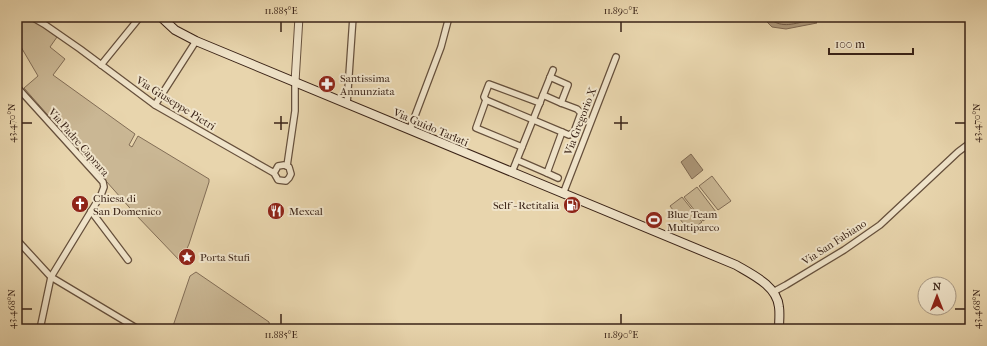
<svg xmlns="http://www.w3.org/2000/svg" width="987" height="346" font-family="'IM FELL French Canon',serif">
	<style>
		.green { fill: #cab794; stroke: #826d56 }
		.water { fill: #ad987a; stroke: #7f6952 }
		.lines { fill: none; stroke-linecap: round; stroke-linejoin: round }
		.shore { stroke: #745e48; stroke-width: 1 }
		.minor-casing { stroke: #66503c; stroke-width: 8 }
		.tertiary-casing { stroke: #66503c; stroke-width: 9 }
		.secondary-casing { stroke: #3a2317; stroke-width: 10 }
		.minor { stroke: #f0e4ca; stroke-width: 5.5 }
		.tertiary { stroke: #f0e4ca; stroke-width: 7 }
		.secondary { stroke: #f0e4ca; stroke-width: 8 }
		.ticks { fill: none; stroke: #3a2317; stroke-width: 1.5 }
		.labels { text-anchor: middle; stroke-width: 4; stroke-linejoin: round; paint-order: stroke }
		.poi-label { font-size: 11px; fill: #3a2317; stroke: #f0e4ca; text-anchor: start }
		.street-label { font-size: 11px; fill: #3a2317; stroke: #f0e4ca }
		.neatline { fill: none; stroke: #3a2317; stroke-width: 1.5 }
		.ticks-label { font-size: 10px; text-anchor: middle; fill: #3a2317 }
	</style>
	<rect width="100%" height="100%" fill="#e8d5ad"/>
	<filter id="stains"><feTurbulence type="fractalNoise" baseFrequency=".005" numOctaves="4"/><feColorMatrix values="0 0 0 0 .2 0 0 0 0 .09 0 0 0 0 .02 0 0 0 .5 -.17"/></filter>
	<radialGradient id="worn" r=".72"><stop offset=".6" stop-color="#630" stop-opacity="0"/><stop offset="1" stop-color="#630" stop-opacity=".3"/></radialGradient>
	<g class="green">
		<path d="M17 17C31 17 46 29 57 37L50 47 65 59 53 75 135 134 129 145 132 147 138 136 209 179V182L189 244 181 262 136 215 24 88 38 76 21 47 17 45Z"/>
		<path d="M712 176 731 201 718 210 699 186Z"/>
		<path d="M697 187 716 212 703 221 684 197Z"/>
		<path d="M682 197 702 222 689 231 670 206Z"/>
		<path d="M196 272 269 322 270 329H172L190 276Z"/>
	</g>
	<g class="water">
		<path d="M762 17H811L817 23 786 29 772 27Z"/>
		<path d="M691 154 703 170 692 179 681 162Z"/>
	</g>
	<g class="lines">
		<path class="shore" d="M768 17C780 29 792 24 807 21L808 17"/>
		<defs>
			<g id="minor">
				<path d="M32 17 44 24 80 49 155 105 274 173 278 180 286 181 289 178 291 174 289 167 284 165 278 166 274 173"/>
				<path d="M101 65 140 17"/>
				<path d="M17 87 103 182 104 187 101 195 51 277 40 329"/>
				<path d="M543 95 561 103 568 85 550 77"/>
				<path d="M486 100 484 97 489 84 540 103"/>
				<path d="M347 104 353 17"/>
				<path d="M155 105 196 41"/>
				<path d="M410 129 441 47 449 17"/>
				<path d="M522 147 476 128 486 100 569 135 574 132 581 113 577 109 561 103"/>
				<path d="M517 160 547 173 562 132"/>
				<path d="M287 166 295 111V82"/>
				<path d="M512 172 553 70"/>
				<path d="M547 173 558 178"/>
				<path d="M563 194 616 57"/>
				<path d="M91 211 128 260"/>
				<path d="M17 240 51 277 138 329"/>
				<path d="M773 292 786 285 844 250 880 225 958 152 970 143"/>
			</g>
			<path id="tertiary" d="M295 82 299 17"/>
			<path id="secondary" d="M161 17 175 30 196 41 736 265C753 275 777 286 779 307 780 314 779 322 779 329"/>
		</defs>
		<use href="#minor" class="minor-casing"/>
		<use href="#tertiary" class="tertiary-casing"/>
		<use href="#secondary" class="secondary-casing"/>
		<use href="#minor" class="minor"/>
		<use href="#tertiary" class="tertiary"/>
		<use href="#secondary" class="secondary"/>
	</g>
	<path class="ticks" d="M281 22V32M621 22V32M281 116V130M621 116V130M22 123H32M274 123H288M614 123H628M955 123H965M22 309H32M955 309H965M281 314V324M621 314V324"/>
	<defs>
		<symbol id="pharmacy-disc" viewBox="-11 -11 22 22"><circle r="9.5" fill="#8f2418" stroke="#f0e4ca"/><path d="M-2-6h4v4h4v4h-4v4h-4v-4h-4v-4h4Z" fill="#fff"/></symbol>
		<symbol id="church-disc" viewBox="-11 -11 22 22"><circle r="9.5" fill="#8f2418" stroke="#f0e4ca"/><path d="M-1.2-6h2.4v3.5h3.3v2.4h-3.3V6h-2.4V-.1h-3.3v-2.4h3.3Z" fill="#fff"/></symbol>
		<symbol id="fuel-disc" viewBox="-11 -11 22 22"><circle r="9.5" fill="#8f2418" stroke="#f0e4ca"/><path d="M-5.5-6h7V0h2V4h1.3V-2.5L3-4.5l.8-.8L6-3V5H2.5V1h-1V6h-7ZM-4.2-4.7v3.2H.2V-4.7Z" fill="#fff"/></symbol>
		<symbol id="restaurant-disc" viewBox="-11 -11 22 22"><circle r="9.5" fill="#8f2418" stroke="#f0e4ca"/><path d="M-5-6h1v4h1v-4h1v4h1v-4h1v5L-1.5 .5V6h-2V.5L-5-1ZM5-6V6H3V1.5H1.5Q1.5-4 5-6Z" fill="#fff"/></symbol>
		<symbol id="stadium-disc" viewBox="-11 -11 22 22"><circle r="9.5" fill="#8f2418" stroke="#f0e4ca"/><path d="M0-5a6.5 5 0 1 0 0 10a6.5 5 0 1 0 0-10ZM-3.5-1.8h7v3.6h-7Z" fill="#fff"/></symbol>
		<symbol id="sight-disc" viewBox="-11 -11 22 22"><circle r="9.5" fill="#8f2418" stroke="#f0e4ca"/><path d="M0-6L1.8-2.2L6-1.7L2.9 1.2L3.7 5.4L0 3.3L-3.7 5.4L-2.9 1.2L-6-1.7L-1.8-2.2Z" fill="#fff"/></symbol>
	</defs>
	<g fill-rule="evenodd">
		<use href="#pharmacy-disc" x="317" y="74" width="20" height="20"/>
		<use href="#church-disc" x="70" y="194" width="20" height="20"/>
		<use href="#fuel-disc" x="562" y="195" width="20" height="20"/>
		<use href="#restaurant-disc" x="266" y="201" width="20" height="20"/>
		<use href="#stadium-disc" x="644" y="210" width="20" height="20"/>
		<use href="#sight-disc" x="177" y="247" width="20" height="20"/>
	</g>
	<g class="labels">
		<g class="poi-label">
			<text x="340" y="82">Santissima<tspan x="340" dy="13">Annunziata</tspan></text>
			<text x="93" y="202">Chiesa di<tspan x="93" dy="13">San Domenico</tspan></text>
			<text x="559" y="209" text-anchor="end">Self - Retitalia</text>
			<text x="289" y="215">Mexcal</text>
			<text x="667" y="218">Blue Team<tspan x="667" dy="13">Multiparco</tspan></text>
			<text x="200" y="261">Porta Stufi</text>
		</g>
		<g class="street-label">
			<text transform="translate(176 103) rotate(32)" y="4">Via Giuseppe Pietri</text>
			<text transform="translate(580 121) rotate(-69)" y="4">Via Gregorio X</text>
			<text transform="translate(431 127) rotate(23)" y="4">Via Guido Tarlati</text>
			<text transform="translate(79 142) rotate(49)" y="4">Via Padre Caprara</text>
			<text transform="translate(834 242) rotate(-33)" y="4">Via San Fabiano</text>
		</g>
	</g>
	<rect width="987" height="346" fill="none" stroke="#e8d5ad" stroke-width="44"/>
	<g transform="translate(937 296)"><circle r="19" fill="#f0e4ca" stroke="#a79782"/>
	<path d="M0-3L7 15L0 10L-7 15Z" fill="#8f2418"/>
	<text y="-6" font-size="11" font-weight="bold" text-anchor="middle" fill="#3a2317">N</text>
	</g>
	<path d="M829 48v6h84v-6" fill="none" stroke="#3a2317" stroke-width="2"/>
	<text x="835" y="48" font-size="12" fill="#3a2317" stroke="#f0e4ca" stroke-width="3" paint-order="stroke">100 m</text>
	<rect x="22" y="22" width="943" height="302" class="neatline"/>
	<g class="ticks-label">
		<text x="281" y="14">11.885°E</text>
		<text x="621" y="14">11.890°E</text>
		<text transform="translate(11 123) rotate(-90)" y="4">43.470°N</text>
		<text transform="translate(976 123) rotate(-90)" y="4">43.470°N</text>
		<text transform="translate(11 309) rotate(-90)" y="4">43.468°N</text>
		<text transform="translate(976 309) rotate(-90)" y="4">43.468°N</text>
		<text x="281" y="338">11.885°E</text>
		<text x="621" y="338">11.890°E</text>
	</g>
	<rect width="100%" height="100%" filter="url(#stains)"/>
	<rect width="100%" height="100%" fill="url(#worn)"/>
</svg>
